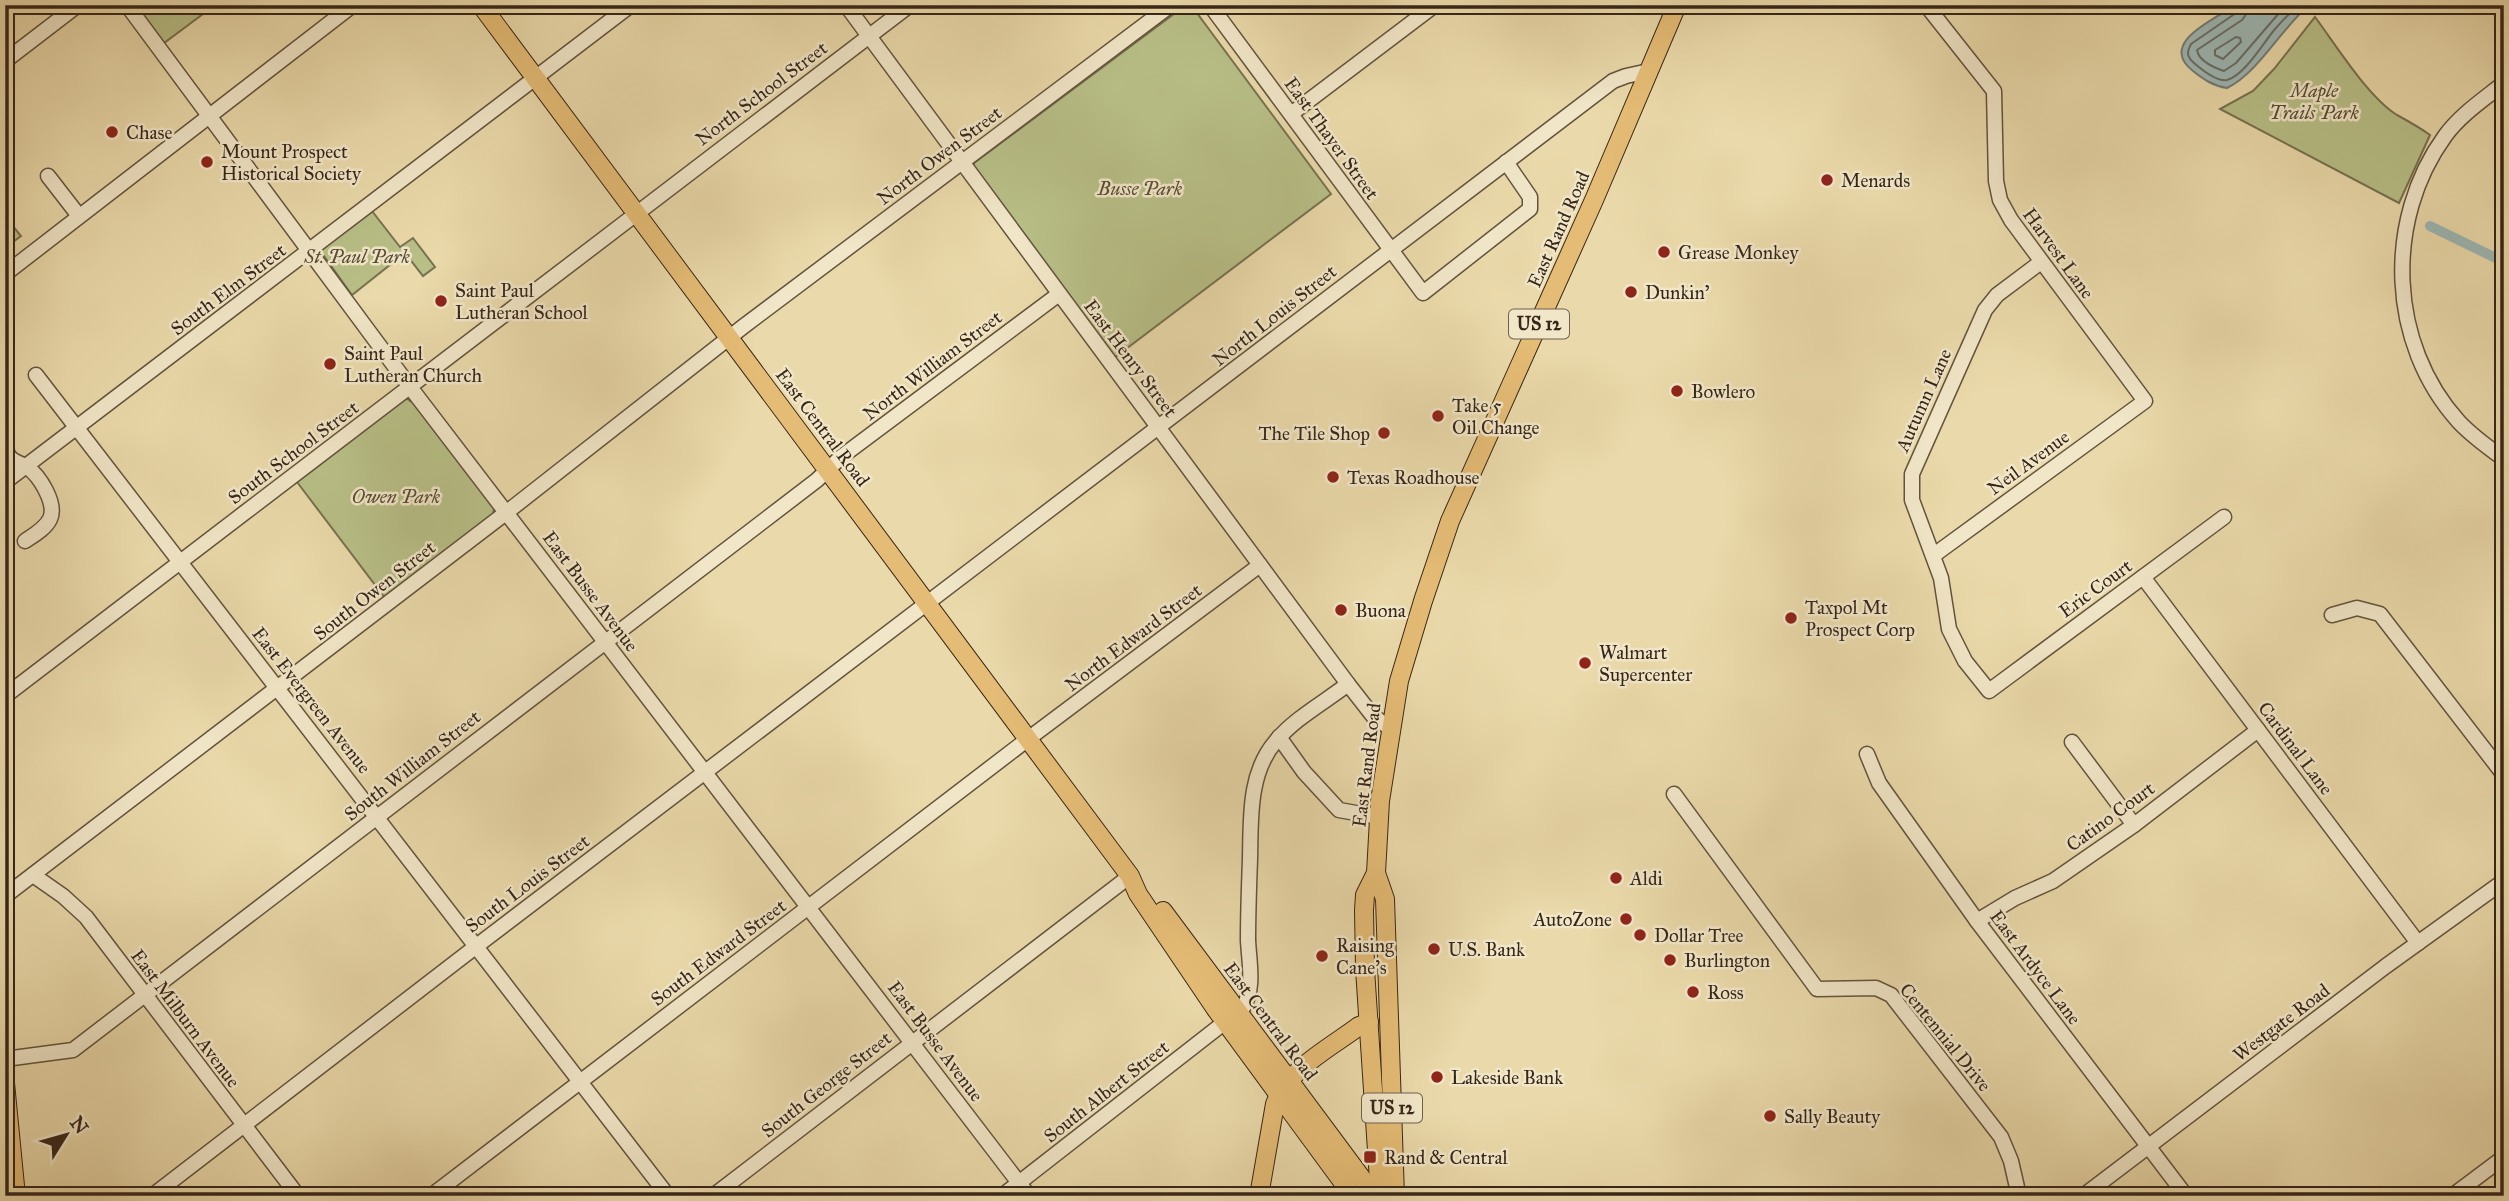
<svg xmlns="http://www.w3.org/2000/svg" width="2509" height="1201" font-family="'IM FELL Great Primer',serif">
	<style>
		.green { fill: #b8bf87; stroke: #777250; stroke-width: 2 }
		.water { fill: #9db7b4; stroke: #747d76; stroke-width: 2 }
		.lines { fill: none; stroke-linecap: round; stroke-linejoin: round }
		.shore { stroke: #6a6e66; stroke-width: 2 }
		.canal { stroke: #9db7b4; stroke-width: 10 }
		.minor-casing { stroke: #63533d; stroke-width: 17 }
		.major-casing { stroke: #362619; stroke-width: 20 }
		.minor { stroke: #f1e6c8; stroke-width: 14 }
		.major { stroke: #e5bc75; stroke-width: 18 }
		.poi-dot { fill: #8f2418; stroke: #f1e6c8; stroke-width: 2.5 }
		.labels { text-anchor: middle; stroke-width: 5; stroke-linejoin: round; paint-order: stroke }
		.shield { fill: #f1e6c8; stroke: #6e604e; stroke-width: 2 }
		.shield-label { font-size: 18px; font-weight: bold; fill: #362619 }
		.park-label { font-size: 19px; font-style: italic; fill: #564c34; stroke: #f1e6c8 }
		.street-label { font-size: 19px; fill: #362619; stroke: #f1e6c8 }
		.poi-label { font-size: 19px; fill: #362619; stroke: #f1e6c8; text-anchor: start }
	</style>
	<rect width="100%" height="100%" fill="#ead9aa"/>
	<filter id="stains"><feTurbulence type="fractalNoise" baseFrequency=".00286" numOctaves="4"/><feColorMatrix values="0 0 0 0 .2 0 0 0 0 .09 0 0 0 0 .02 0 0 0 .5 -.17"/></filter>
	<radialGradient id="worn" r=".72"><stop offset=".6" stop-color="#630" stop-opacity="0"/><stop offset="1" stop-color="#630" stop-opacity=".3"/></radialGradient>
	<g class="green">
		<path d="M135 5H209L211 8 164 43Z"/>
		<path d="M1186 5H1191L1331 194 1114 358 974 167V163Z"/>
		<path d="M2315 17C2336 45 2368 97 2397 115 2408 121 2419 127 2430 135L2399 203 2220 109 2253 91 2274 69Z"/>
		<path d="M372 211 400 247 413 238 435 267 423 276 405 253 352 295 321 252 323 248Z"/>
		<path d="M12 225 21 236 5 248V230Z"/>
		<path d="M406 398 413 403 494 508 493 515 385 598 297 482Z"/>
	</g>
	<path class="water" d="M2236 5H2309C2281 29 2258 73 2227 88 2213 86 2203 79 2193 71 2157 43 2215 19 2236 5Z"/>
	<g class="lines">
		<g class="shore">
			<path d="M2239 5 2236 13 2191 44C2187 52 2186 56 2194 63 2201 69 2216 82 2227 80 2244 76 2264 42 2275 29 2282 21 2290 13 2298 5"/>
			<path d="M2248 5 2247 13 2242 20 2197 50C2199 61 2215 68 2224 71L2236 63 2286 5"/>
			<path d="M2236 37 2240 38 2241 42 2223 59 2215 55V50Z"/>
		</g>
		<path class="canal" d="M2430 226 2504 262"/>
		<defs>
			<g id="minor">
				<path d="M127 5 410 387 1029 1196"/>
				<path d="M846 5 1348 684 1373 716 1391 729"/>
				<path d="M1210 5 1423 293 1530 209V197L1506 162"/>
				<path d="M1926 5 1994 91 1996 181 2000 200 2011 220 2145 401 1934 555"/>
				<path d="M5 61 78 5"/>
				<path d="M2504 83C2484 99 2460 115 2445 136 2384 220 2388 344 2459 422 2472 436 2489 448 2504 459"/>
				<path d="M1291 114 1435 5"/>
				<path d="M48 176 79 216"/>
				<path d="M2041 262 1997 295 1985 310 1912 474V500L1941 578 1949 629 1965 661 1989 691 2224 517"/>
				<path d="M5 274 353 5"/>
				<path d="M36 375 668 1196"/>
				<path d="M5 424C7 434 3 448 9 456 14 463 21 463 27 467 40 476 57 504 50 519 45 529 34 535 25 541"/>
				<path d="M5 482 631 5"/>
				<path d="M2143 577 2418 943"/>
				<path d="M2332 615 2357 608 2380 614 2504 775"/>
				<path d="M5 696C307 466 607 233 910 5"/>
				<path d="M1279 737 1304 772 1339 810 1379 817"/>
				<path d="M2072 742 2134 825"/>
				<path d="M1867 754 1879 783 1977 921 2186 1196"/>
				<path d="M1674 794 1817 989 1876 988 1891 995 2001 1137 2011 1161 2019 1196"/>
				<path d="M33 875 63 896 86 917 298 1196"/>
				<path d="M5 896 507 512 744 326 1171 5"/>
				<path d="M1977 921 2015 898 2053 881 2134 825 2258 730"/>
				<path d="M5 1059 73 1050 817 480 841 457 1059 294"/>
				<path d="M152 1196 487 938 1613 81 1626 76 1649 71"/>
				<path d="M431 1196 1028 739 1260 565"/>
				<path d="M713 1196 1130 876"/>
				<path d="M1002 1196 1243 1008C1255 988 1249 962 1248 940 1248 913 1249 886 1250 859 1251 819 1248 773 1276 741 1295 718 1325 702 1348 684"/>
				<path d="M2083 1196 2386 966 2504 881"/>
				<path d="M2452 1196 2504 1157"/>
			</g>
			<g id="major">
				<path d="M481 5 1130 876 1138 894 1215 1008 1353 1196"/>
				<path d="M1376 873 1365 895 1364 910 1365 969 1380 1196"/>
				<path d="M1163 911 1375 1196"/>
				<path d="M5 1083 16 1196"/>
				<path d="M1259 1196 1275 1104C1289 1068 1330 1048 1359 1026L1369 1022"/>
				<path d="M1395 1196 1385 899 1376 873 1380 801 1399 681 1423 601 1450 521 1594 200 1677 5"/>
			</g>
		</defs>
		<use href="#minor" class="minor-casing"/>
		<use href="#major" class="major-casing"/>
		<use href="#minor" class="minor"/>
		<use href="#major" class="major"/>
	</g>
	<g class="poi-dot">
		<circle cx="112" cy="132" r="7"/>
		<circle cx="207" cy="162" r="7"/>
		<circle cx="1827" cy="180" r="7"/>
		<circle cx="1664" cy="252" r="7"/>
		<circle cx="1631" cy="292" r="7"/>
		<circle cx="441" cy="301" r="7"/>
		<circle cx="330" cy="364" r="7"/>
		<circle cx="1677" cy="391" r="7"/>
		<circle cx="1438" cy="416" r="7"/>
		<circle cx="1384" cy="433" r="7"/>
		<circle cx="1333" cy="477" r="7"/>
		<circle cx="1341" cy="610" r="7"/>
		<circle cx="1791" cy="618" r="7"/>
		<circle cx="1585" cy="663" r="7"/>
		<circle cx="1616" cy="878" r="7"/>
		<circle cx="1626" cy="919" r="7"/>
		<circle cx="1640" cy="935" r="7"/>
		<circle cx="1434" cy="949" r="7"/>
		<circle cx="1322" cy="956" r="7"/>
		<circle cx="1670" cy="960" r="7"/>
		<circle cx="1693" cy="992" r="7"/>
		<circle cx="1437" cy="1077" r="7"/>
		<circle cx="1770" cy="1116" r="7"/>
		<rect x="1363" y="1150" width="14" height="14" rx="3.5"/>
	</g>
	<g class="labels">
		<g class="shield">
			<rect x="1509" y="309.5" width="60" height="29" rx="5"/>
			<rect x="1362" y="1093.5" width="60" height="29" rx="5"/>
		</g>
		<g class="shield-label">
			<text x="1539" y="330">US 12</text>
			<text x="1392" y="1114">US 12</text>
		</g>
		<g class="park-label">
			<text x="2314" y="97">Maple<tspan x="2314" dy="22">Trails Park</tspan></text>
			<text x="1140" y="195">Busse Park</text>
			<text x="357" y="263">St. Paul Park</text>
			<text x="396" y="503">Owen Park</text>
		</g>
		<g class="street-label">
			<text transform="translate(761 93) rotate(-37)" y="7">North School Street</text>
			<text transform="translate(1332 138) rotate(54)" y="7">East Thayer Street</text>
			<text transform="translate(939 155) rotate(-37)" y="7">North Owen Street</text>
			<text transform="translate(1558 229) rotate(-66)" y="7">East Rand Road</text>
			<text transform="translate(2059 253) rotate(54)" y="7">Harvest Lane</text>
			<text transform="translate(228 289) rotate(-37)" y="7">South Elm Street</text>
			<text transform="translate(1274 315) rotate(-38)" y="7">North Louis Street</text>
			<text transform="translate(1131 358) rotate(53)" y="7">East Henry Street</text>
			<text transform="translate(932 365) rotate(-37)" y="7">North William Street</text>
			<text transform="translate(1923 400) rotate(-66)" y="7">Autumn Lane</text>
			<text transform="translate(823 427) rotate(53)" y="7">East Central Road</text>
			<text transform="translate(293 452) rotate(-37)" y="7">South School Street</text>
			<text transform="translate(2028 462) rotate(-36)" y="7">Neil Avenue</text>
			<text transform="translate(2095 588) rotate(-36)" y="7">Eric Court</text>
			<text transform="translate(374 590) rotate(-38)" y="7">South Owen Street</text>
			<text transform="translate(591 591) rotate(53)" y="7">East Busse Avenue</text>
			<text transform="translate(1133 637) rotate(-37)" y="7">North Edward Street</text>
			<text transform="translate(312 700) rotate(52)" y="7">East Evergreen Avenue</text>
			<text transform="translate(2296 748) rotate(53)" y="7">Cardinal Lane</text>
			<text transform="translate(412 765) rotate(-38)" y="7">South William Street</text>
			<text transform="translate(1366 765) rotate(-83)" y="7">East Rand Road</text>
			<text transform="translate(2110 816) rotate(-36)" y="7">Catino Court</text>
			<text transform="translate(527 883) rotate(-37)" y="7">South Louis Street</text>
			<text transform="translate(718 952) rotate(-37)" y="7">South Edward Street</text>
			<text transform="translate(2036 967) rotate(53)" y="7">East Ardyce Lane</text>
			<text transform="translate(186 1018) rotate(53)" y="7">East Milburn Avenue</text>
			<text transform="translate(1271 1021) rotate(53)" y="7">East Central Road</text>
			<text transform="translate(2281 1022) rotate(-37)" y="7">Westgate Road</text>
			<text transform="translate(1946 1037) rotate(51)" y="7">Centennial Drive</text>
			<text transform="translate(936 1041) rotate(53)" y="7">East Busse Avenue</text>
			<text transform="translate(826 1084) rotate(-38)" y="7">South George Street</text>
			<text transform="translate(1106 1091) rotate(-38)" y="7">South Albert Street</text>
		</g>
		<g class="poi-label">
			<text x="126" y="139">Chase</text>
			<text x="221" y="158">Mount Prospect<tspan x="221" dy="22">Historical Society</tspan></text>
			<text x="1841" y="187">Menards</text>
			<text x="1678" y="259">Grease Monkey</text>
			<text x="455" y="297">Saint Paul<tspan x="455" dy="22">Lutheran School</tspan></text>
			<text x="1645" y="299">Dunkin'</text>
			<text x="344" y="360">Saint Paul<tspan x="344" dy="22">Lutheran Church</tspan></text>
			<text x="1691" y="398">Bowlero</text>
			<text x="1452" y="412">Take 5<tspan x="1452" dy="22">Oil Change</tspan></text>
			<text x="1370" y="440" text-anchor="end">The Tile Shop</text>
			<text x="1347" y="484">Texas Roadhouse</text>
			<text x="1805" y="614">Taxpol Mt<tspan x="1805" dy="22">Prospect Corp</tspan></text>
			<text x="1355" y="617">Buona</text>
			<text x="1599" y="659">Walmart<tspan x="1599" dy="22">Supercenter</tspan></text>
			<text x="1630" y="885">Aldi</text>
			<text x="1612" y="926" text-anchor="end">AutoZone</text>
			<text x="1654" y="942">Dollar Tree</text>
			<text x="1336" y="952">Raising<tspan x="1336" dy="22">Cane's</tspan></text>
			<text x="1448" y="956">U.S. Bank</text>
			<text x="1684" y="967">Burlington</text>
			<text x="1707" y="999">Ross</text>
			<text x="1451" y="1084">Lakeside Bank</text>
			<text x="1784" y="1123">Sally Beauty</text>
			<text x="1384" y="1164">Rand &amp; Central</text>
		</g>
	</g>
	<rect width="2509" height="1201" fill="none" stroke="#ead9aa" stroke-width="28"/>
	<rect x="7" y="7" width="2495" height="1187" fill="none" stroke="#362619" stroke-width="3.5"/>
	<rect x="14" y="14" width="2481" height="1173" fill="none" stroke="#362619" stroke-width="2"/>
	<g transform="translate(66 1135) rotate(53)" stroke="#f1e6c8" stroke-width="5" paint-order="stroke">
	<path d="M0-5L12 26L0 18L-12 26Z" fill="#362619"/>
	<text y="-10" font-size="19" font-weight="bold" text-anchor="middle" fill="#362619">N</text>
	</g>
	<rect width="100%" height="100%" filter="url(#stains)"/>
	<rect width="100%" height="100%" fill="url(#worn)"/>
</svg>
